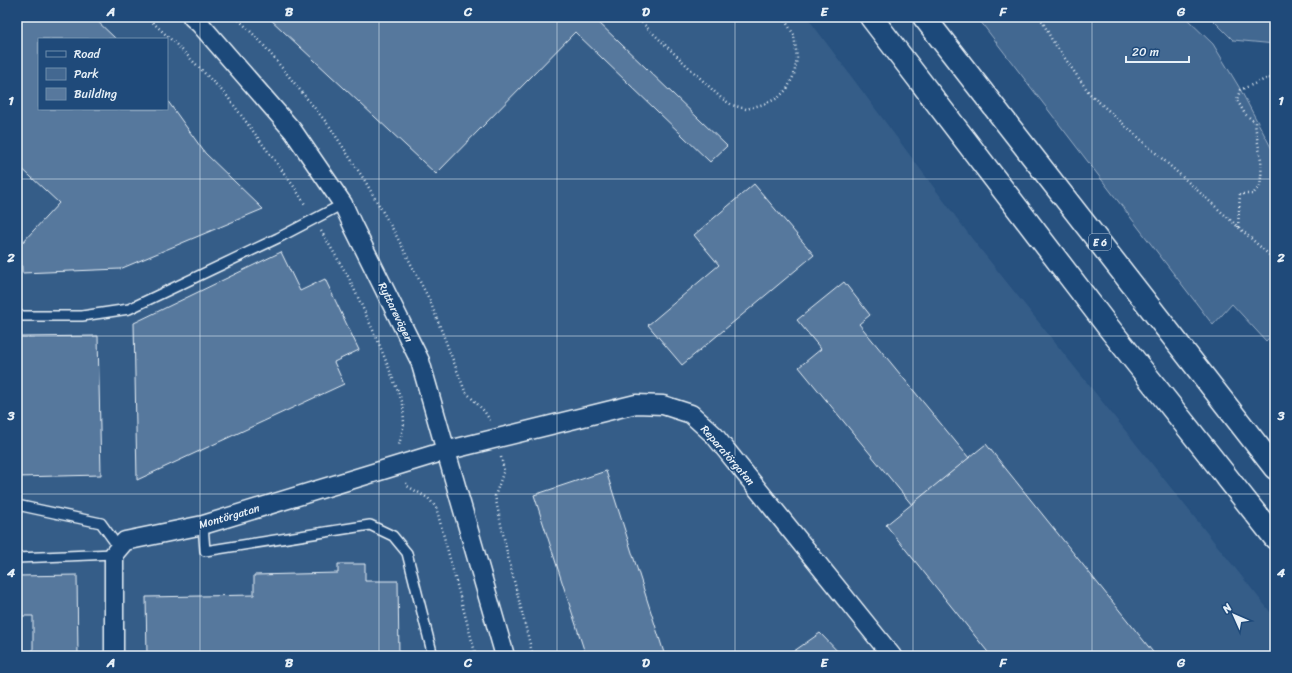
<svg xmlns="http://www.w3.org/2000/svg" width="1292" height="673" font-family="Sriracha,sans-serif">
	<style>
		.built { fill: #355d88; fill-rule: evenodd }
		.green { fill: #436891; stroke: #96acc4 }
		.building { fill: #57789d; stroke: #e8f1f8 }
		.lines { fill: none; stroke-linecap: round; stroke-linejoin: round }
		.lane-casing { stroke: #e8f1f8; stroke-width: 12 }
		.street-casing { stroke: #e8f1f8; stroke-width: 21 }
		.highway-casing { stroke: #e8f1f8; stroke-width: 25 }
		.path { stroke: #e8f1f8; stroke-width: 2.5; stroke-dasharray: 1 3; stroke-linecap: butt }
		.lane { stroke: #1f4a7a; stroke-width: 9 }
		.street { stroke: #1f4a7a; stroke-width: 18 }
		.highway { stroke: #1f4a7a; stroke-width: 22 }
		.grid { fill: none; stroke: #e8f1f8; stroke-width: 1; stroke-opacity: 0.55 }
		.labels { text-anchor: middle; stroke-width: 3; stroke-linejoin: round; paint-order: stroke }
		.shield { fill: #1f4a7a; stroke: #acbfd2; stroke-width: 1 }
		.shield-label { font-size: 10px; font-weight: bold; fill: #e8f1f8 }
		.street-label { font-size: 11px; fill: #e8f1f8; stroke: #1f4a7a }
		.neatline { fill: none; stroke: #e8f1f8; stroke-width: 1.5 }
		.grid-label { font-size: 13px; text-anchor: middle; font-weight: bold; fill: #e8f1f8 }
	</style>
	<rect width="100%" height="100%" fill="#27517f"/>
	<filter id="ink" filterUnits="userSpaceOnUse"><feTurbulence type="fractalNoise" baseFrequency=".025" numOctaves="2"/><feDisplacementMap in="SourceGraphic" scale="8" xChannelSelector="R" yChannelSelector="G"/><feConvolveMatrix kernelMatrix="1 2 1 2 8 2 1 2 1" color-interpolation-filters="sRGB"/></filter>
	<g filter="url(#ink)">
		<path class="built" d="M17 17H807L973 240 1275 618V656H17ZM39 39H167V109H39Z"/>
		<g class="green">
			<path d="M977 17H1185L1213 44 1239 87 1273 151 1275 152V332L1266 341 1232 304 1213 325Z"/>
			<path d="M1210 17H1275V44L1233 40Z"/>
		</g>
		<g class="building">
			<path d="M17 17H93L116 39H39V109H167V100L205 153 263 209 120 269 22 273 21 244 59 203 17 164Z"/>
			<path d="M268 17H593L727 146 710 162 575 32 436 174Z"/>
			<path d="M754 184 814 255 682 365 648 325 719 265 694 235Z"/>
			<path d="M281 252 300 291 325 279 359 350 334 362 344 384 137 480 134 323Z"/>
			<path d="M844 282 870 315 859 324 969 458 912 505 799 367 821 349 797 320Z"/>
			<path d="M98 336 101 475 17 477V337Z"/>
			<path d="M986 444 1156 656H991L886 525Z"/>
			<path d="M606 471 665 656H586L534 495Z"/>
			<path d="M338 564H365V581H398L399 656H147L146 597 254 595V575L338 573Z"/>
			<path d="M77 575 78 656H33V616H17V576Z"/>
			<path d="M820 633 842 656H787Z"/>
		</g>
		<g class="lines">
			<defs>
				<g id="lane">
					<path d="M17 316H82L129 309 278 238 343 204"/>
					<path d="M17 505 101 523 119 548"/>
					<path d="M203 525 205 551 370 525 393 536 407 553 433 656"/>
					<path d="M17 558 114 554"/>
				</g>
				<g id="street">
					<path d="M192 17 200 24 293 131 343 204 353 226 420 361 505 656"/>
					<path d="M114 656V554L125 541 203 525 445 451 636 404 663 405 691 414 714 435 892 656"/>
				</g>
				<g id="highway">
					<path d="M871 17 1109 328 1275 538"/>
					<path d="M924 17 1275 468"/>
				</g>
			</defs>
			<use href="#lane" class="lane-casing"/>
			<use href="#street" class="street-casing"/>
			<use href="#highway" class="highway-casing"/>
			<g class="path">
				<path d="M147 17 179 47 227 96 295 188 306 206"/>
				<path d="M236 17 261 42 330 127 365 181 395 233 430 301 465 391 484 411 490 420"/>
				<path d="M636 17 721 98 732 105 746 109 764 104 778 98 787 89 794 75 797 58 794 35 783 17"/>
				<path d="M1040 17 1052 40 1090 94 1275 260"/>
				<path d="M1238 227 1240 194H1253L1260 186C1261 178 1262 169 1261 160 1259 147 1256 135 1255 122L1245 114 1237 100 1240 90 1268 78 1275 79"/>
				<path d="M321 231 349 278 378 341 403 404 404 424 399 445"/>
				<path d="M501 457 504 470 495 496 508 557 533 656"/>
				<path d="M406 483 407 486 428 498 436 507 476 656"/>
			</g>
			<use href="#lane" class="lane"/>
			<use href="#street" class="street"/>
			<use href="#highway" class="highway"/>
		</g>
	</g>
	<path class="grid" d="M200 17V656M379 17V656M557 17V656M735 17V656M913 17V656M1092 17V656M17 179H1275M17 336H1275M17 494H1275"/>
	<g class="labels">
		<rect class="shield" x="1089" y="234" width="22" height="16" rx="3"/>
		<g class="shield-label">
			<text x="1100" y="246">E 6</text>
		</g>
		<g class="street-label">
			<text transform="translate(396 312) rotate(64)" y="4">Ryttarevägen</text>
			<text transform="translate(728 455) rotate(49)" y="4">Reparatörgatan</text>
			<text transform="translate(229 516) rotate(-16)" y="4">Montörgatan</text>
		</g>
	</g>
	<rect width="1292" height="673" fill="none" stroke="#1f4a7a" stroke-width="44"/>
	<rect x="38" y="38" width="130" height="72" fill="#1f4a7a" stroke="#6f8dac"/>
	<rect x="46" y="51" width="20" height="6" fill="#1f4a7a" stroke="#6f8dac"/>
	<text x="74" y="58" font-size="12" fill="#e8f1f8">Road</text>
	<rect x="46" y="68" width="20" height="12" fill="#436891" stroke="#6f8dac"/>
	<text x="74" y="78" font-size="12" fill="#e8f1f8">Park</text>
	<rect x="46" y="88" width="20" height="12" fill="#57789d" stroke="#6f8dac"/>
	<text x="74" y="98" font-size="12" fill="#e8f1f8">Building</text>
	<g transform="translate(1234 615) rotate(315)" stroke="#1f4a7a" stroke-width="3" paint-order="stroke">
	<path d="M0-3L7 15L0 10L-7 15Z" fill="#e8f1f8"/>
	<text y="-6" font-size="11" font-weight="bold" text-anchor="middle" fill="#e8f1f8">N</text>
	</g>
	<path d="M1126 56v6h63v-6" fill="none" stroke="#e8f1f8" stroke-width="2"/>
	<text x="1132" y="56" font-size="12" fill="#e8f1f8" stroke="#1f4a7a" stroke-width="3" paint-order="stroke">20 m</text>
	<rect x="22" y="22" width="1248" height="629" class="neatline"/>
	<g class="grid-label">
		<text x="111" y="16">A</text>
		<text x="289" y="16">B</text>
		<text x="468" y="16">C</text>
		<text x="646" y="16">D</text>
		<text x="824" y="16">E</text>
		<text x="1003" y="16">F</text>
		<text x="1181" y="16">G</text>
		<text x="11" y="105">1</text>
		<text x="1281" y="105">1</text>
		<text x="11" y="262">2</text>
		<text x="1281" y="262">2</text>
		<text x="11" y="420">3</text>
		<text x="1281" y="420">3</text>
		<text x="11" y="577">4</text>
		<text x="1281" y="577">4</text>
		<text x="111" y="667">A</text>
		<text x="289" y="667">B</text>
		<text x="468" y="667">C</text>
		<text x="646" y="667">D</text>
		<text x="824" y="667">E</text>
		<text x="1003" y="667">F</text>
		<text x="1181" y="667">G</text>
	</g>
</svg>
